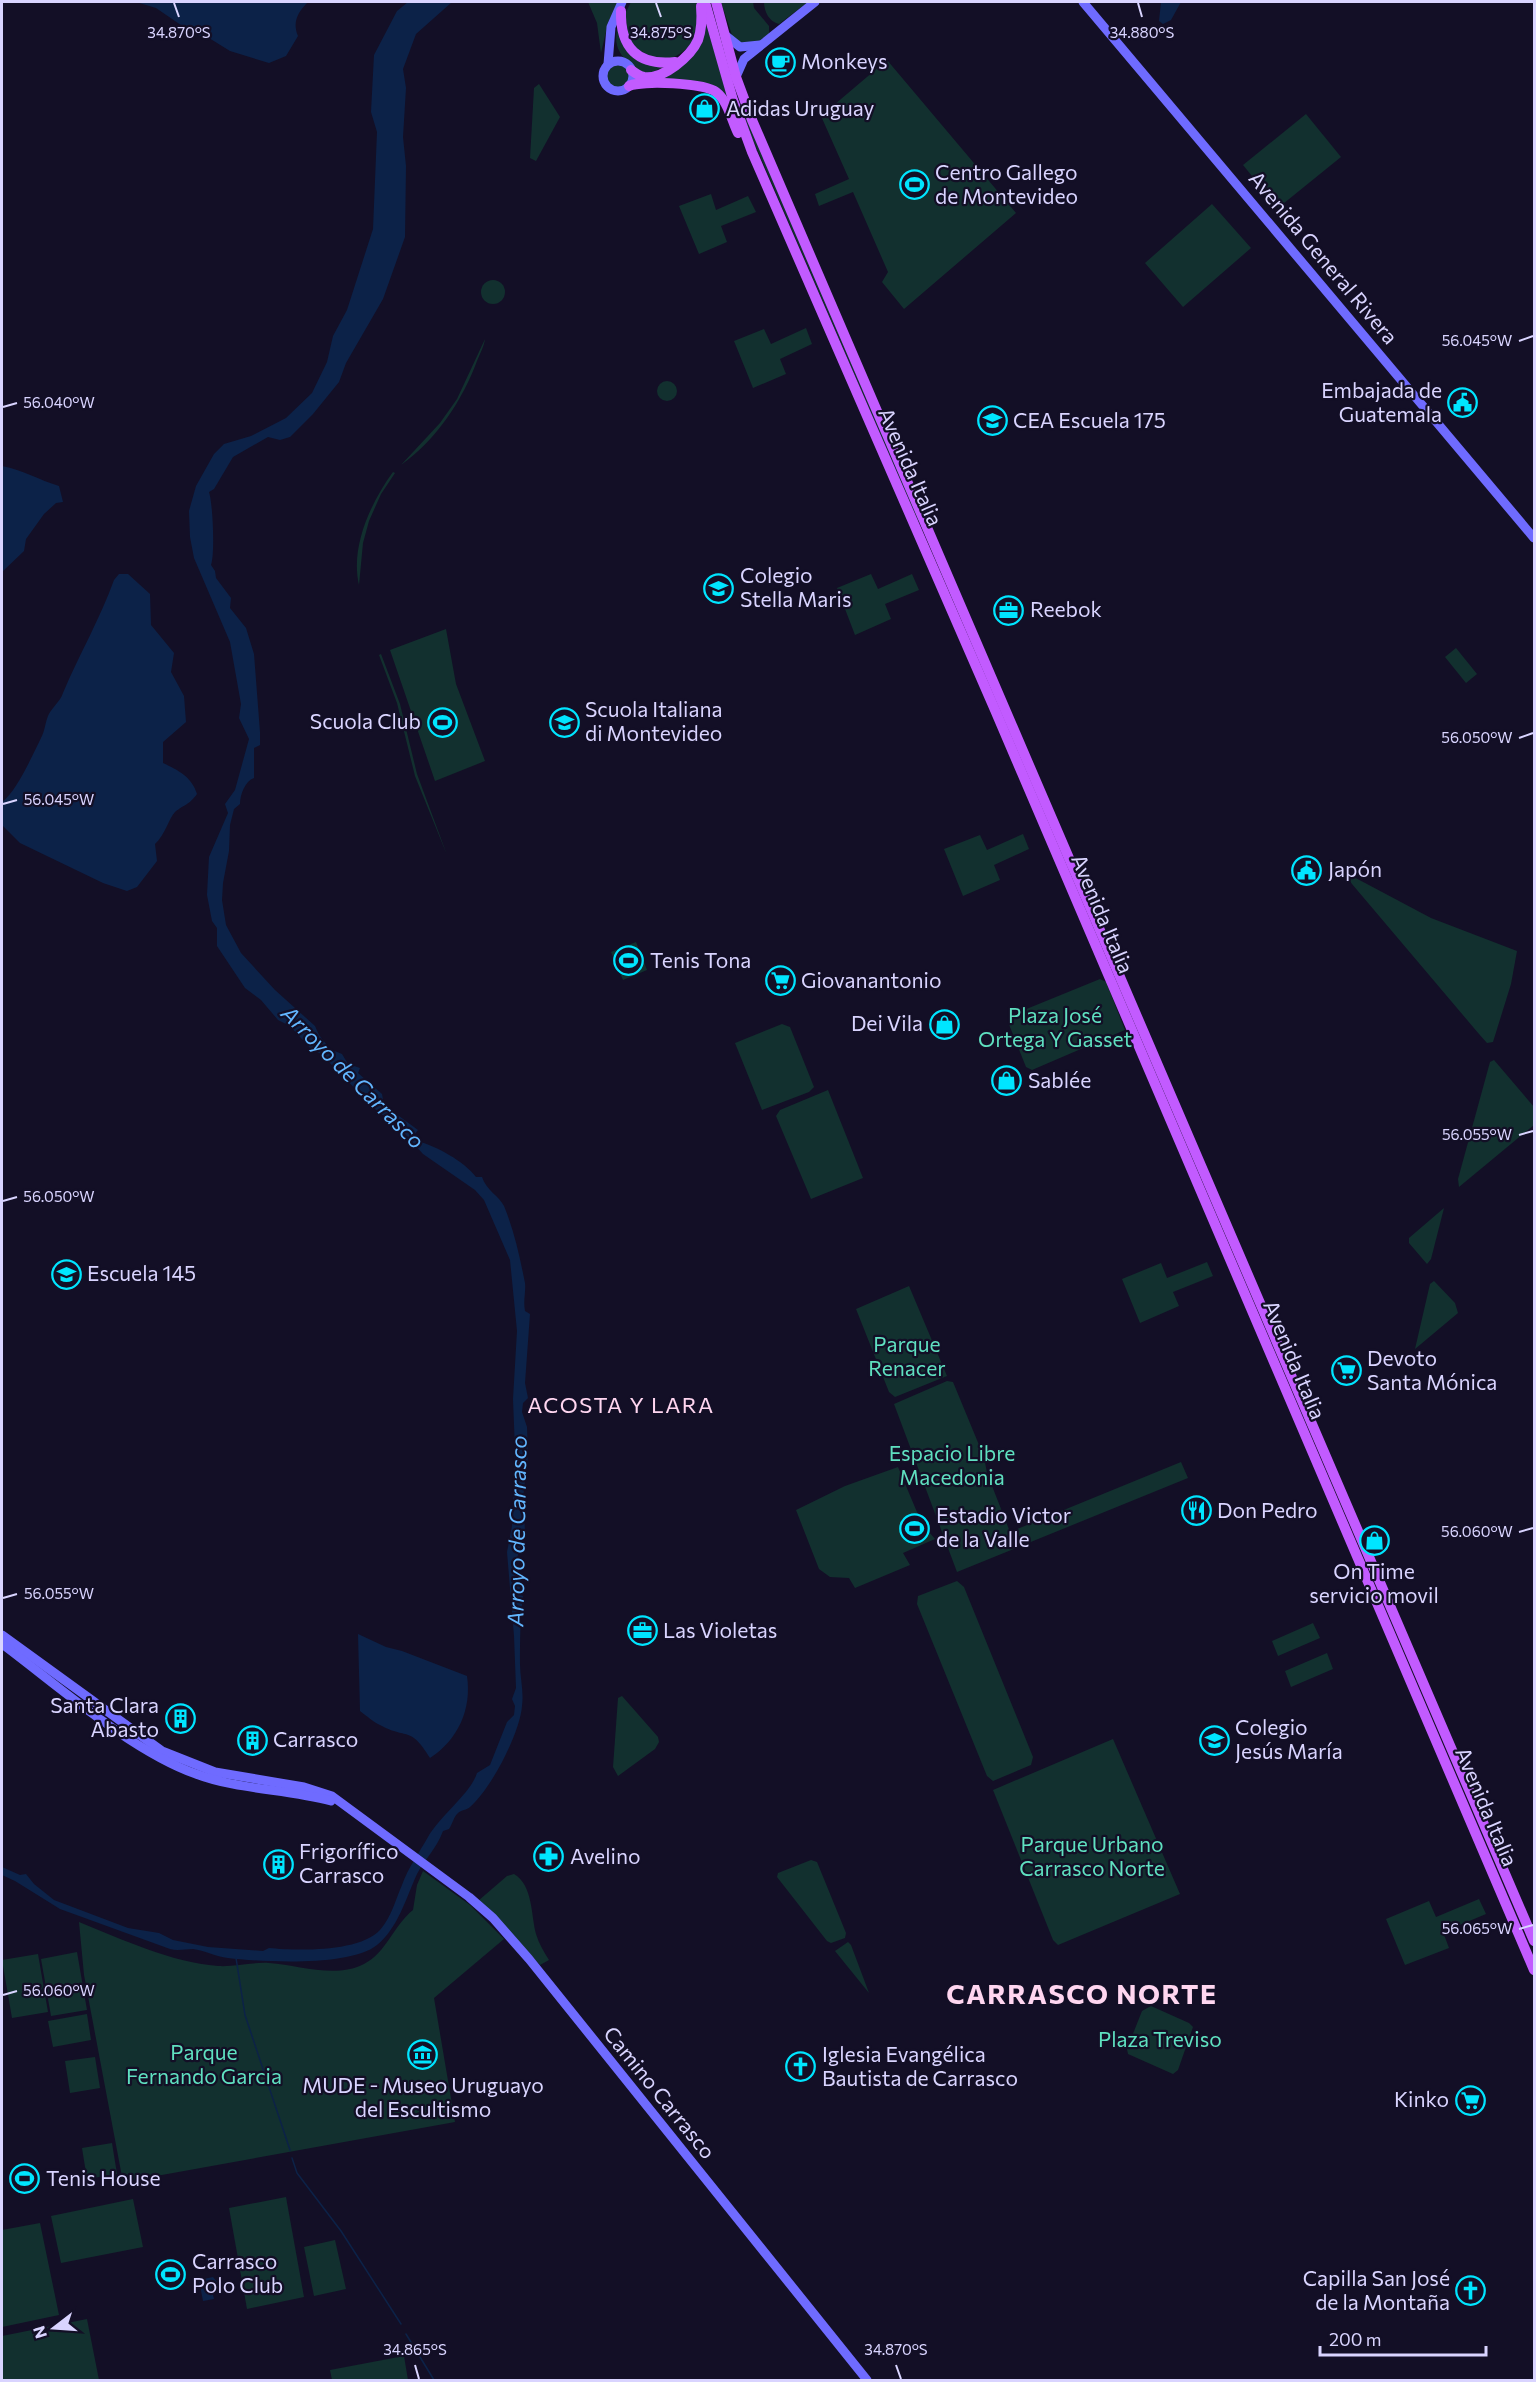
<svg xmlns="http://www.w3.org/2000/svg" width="1536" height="2382" font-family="Commissioner,sans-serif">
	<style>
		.green { fill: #12302f }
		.water { fill: #0c2248 }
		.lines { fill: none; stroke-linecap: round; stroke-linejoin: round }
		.stream { stroke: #0c2248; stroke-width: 1.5 }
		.secondary { stroke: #6f6bff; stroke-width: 9 }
		.primary { stroke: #c25bff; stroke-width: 10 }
		.ticks { fill: none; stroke: #d9d4ff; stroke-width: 2 }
		.labels { text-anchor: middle; stroke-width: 4.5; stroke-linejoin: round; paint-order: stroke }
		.poi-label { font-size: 21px; fill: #d9d4ff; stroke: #130f26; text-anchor: start }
		.street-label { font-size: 21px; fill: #d9d4ff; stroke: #130f26 }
		.park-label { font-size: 21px; fill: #5fe0c0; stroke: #130f26 }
		.water-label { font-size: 22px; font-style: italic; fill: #62b6ff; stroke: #130f26 }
		.neighbourhood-label { font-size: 22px; letter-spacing: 1.5px; fill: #ffd6f0; stroke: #130f26 }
		.district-label { font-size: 27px; font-weight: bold; letter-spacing: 1.5px; fill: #ffd6f0; stroke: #130f26 }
		.ticks-label { font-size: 15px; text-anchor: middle; fill: #d9d4ff; stroke: #130f26; stroke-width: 4.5; stroke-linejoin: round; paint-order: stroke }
	</style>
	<rect width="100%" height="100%" fill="#130f26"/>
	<g class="green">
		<path d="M588 2H618L608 23 601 53 597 23Z"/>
		<path d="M631 2H697C703 34 692 53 661 62L630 45 625 14Z"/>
		<path d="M711 2 726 51 920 519 918 521 750 133 728 66Z"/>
		<path d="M721 2H753L754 8 769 26V34L758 42 745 45 733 38Z"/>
		<path d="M764 2H808L779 24C769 22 764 11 764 2Z"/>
		<path d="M705 21 736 122 722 95 642 79 684 60Z"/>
		<path d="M618 24 622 42 666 66 645 75C624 60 611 51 618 24Z"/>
		<path d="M887 60 1016 213 904 309 882 282 888 272 853 192 819 206 815 194 849 179 821 116Z"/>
		<circle cx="618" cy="75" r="12"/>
		<path d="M539 84 560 117 536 161 530 158 534 88Z"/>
		<path d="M1306 114 1341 157 1278 208 1243 165Z"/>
		<path d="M711 194 716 210 748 196 756 212 721 226 727 242 699 254 679 206Z"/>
		<path d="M1212 204 1251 248 1183 307 1145 263Z"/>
		<circle cx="493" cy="292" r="12"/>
		<path d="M806 328 812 344 780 359 786 374 753 388 734 341 764 329 771 344Z"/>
		<path d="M485 339C484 346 480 354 477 361 462 401 437 439 401 465L440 423 457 399Z"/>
		<circle cx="667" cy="391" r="10"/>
		<path d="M393 472 395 473 381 494 369 521 363 543 359 585C350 547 371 502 393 472Z"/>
		<path d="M871 574 878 589 912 574 919 590 885 604 891 619 855 635 837 588Z"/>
		<path d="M446 629 456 684 485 761 435 781 390 650Z"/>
		<path d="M1456 648 1477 674 1466 683 1445 657Z"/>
		<path d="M381 654 400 704 417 774 447 855 415 776 397 703 379 655Z"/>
		<path d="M1023 834 1029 849 994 865 1000 880 963 896 944 849 980 835 987 850Z"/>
		<path d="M1350 875 1431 918 1517 951 1511 984 1493 1042 1487 1043 1479 1034 1352 884 1348 878Z"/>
		<path d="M636 942 647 970 623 980 611 952Z"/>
		<path d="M1100 979 1106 982 1125 1030 1032 1070 1026 1067 1008 1022 1009 1016Z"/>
		<path d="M782 1024 790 1027 814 1087 809 1092 762 1110 735 1043Z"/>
		<path d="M1494 1060 1534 1107V1125L1459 1187 1458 1179 1490 1062Z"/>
		<path d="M828 1090 863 1178 811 1199 776 1116 780 1110Z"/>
		<path d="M1444 1208 1431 1259 1427 1264 1409 1243V1238Z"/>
		<path d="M1207 1262 1213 1276 1173 1292 1179 1306 1140 1323 1122 1279 1161 1263 1167 1278Z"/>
		<path d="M1434 1281 1455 1303 1458 1313 1415 1349 1430 1284Z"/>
		<path d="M909 1286 947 1376 895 1397 889 1392 856 1309Z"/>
		<path d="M947 1381 953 1382 984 1457 987 1473 1010 1532 1181 1462 1188 1478 957 1572 894 1404Z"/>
		<path d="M898 1467 922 1524 935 1539 903 1553 910 1565 855 1588 849 1578 830 1577 819 1569 796 1510 845 1486Z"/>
		<path d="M957 1581 964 1587 1033 1757 1031 1765 993 1781 987 1776 917 1604 918 1596Z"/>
		<path d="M1313 1623 1320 1638 1278 1656 1272 1641Z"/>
		<path d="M1327 1653 1333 1669 1291 1687 1285 1671Z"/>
		<path d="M622 1696 658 1737 659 1742 655 1749 618 1776 613 1767 618 1698Z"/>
		<path d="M1113 1739 1180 1894 1058 1945 1053 1940 993 1790Z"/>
		<path d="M811 1860 817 1862 846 1933 845 1938 831 1943 827 1941 777 1877 778 1873Z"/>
		<path d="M423 1871 470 1905 504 1939 434 1998 455 2122 123 2182 84 1975 79 1922C124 1940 170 1962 218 1966 235 1967 252 1962 269 1963 299 1965 335 1979 364 1964 387 1952 393 1926 413 1910L417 1885Z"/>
		<path d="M514 1874C533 1885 531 1915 536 1934 539 1944 544 1952 549 1960L540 1965 495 1915 478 1901 507 1876Z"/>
		<path d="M1479 1899 1486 1914 1443 1932 1449 1948 1405 1965 1386 1919 1429 1901 1436 1917Z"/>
		<path d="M848 1942 851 1945 869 1993 835 1951Z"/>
		<path d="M77 1952 87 2010 51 2016 41 1959Z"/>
		<path d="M38 1954 48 2012 12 2018 2 1960Z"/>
		<path d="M1151 2006 1189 2023 1193 2027 1178 2070 1173 2074 1128 2054 1127 2049 1142 2011Z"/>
		<path d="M87 2014 91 2040 53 2047 48 2021Z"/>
		<path d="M95 2057 100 2088 70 2093 65 2061Z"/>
		<path d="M112 2143 117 2174 87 2179 82 2148Z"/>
		<path d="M286 2197 304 2297 247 2309 229 2208Z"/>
		<path d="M133 2199 143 2247 61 2263 51 2216Z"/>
		<path d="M40 2223 59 2315 2 2327V2230Z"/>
		<path d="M335 2240 346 2289 314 2296 304 2247Z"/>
		<path d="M87 2319 99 2380H2V2336Z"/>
		<path d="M404 2356 408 2380H332L330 2370Z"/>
	</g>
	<g class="water">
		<path d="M136 2H308C298 12 292 22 298 36L286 56 269 63 230 51 209 38 194 34 156 8Z"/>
		<path d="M408 2H452L416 34 403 69 406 88 403 137 406 166 405 237 383 299 346 363 339 382 313 414 290 437 280 440 268 437 233 457 214 489 209 492C213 504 215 555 211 565L215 571 216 578 231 598 230 608 246 628 254 654 260 732V745L254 748V778C245 781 240 795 240 804L234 809 230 825 229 851 223 883 222 900 226 925 241 953 275 990 315 1026 319 1035 330 1049 342 1054 348 1064 360 1068 358 1073 382 1094 384 1105 418 1130 414 1135 417 1141C436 1146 464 1161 476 1177H482C486 1190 499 1196 504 1206 514 1230 520 1258 525 1283 526 1292 523 1301 525 1311L530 1314 525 1383 528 1398 523 1403 522 1412 527 1427 528 1456 523 1498 525 1531 515 1565 521 1580 519 1594 523 1596C520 1619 520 1642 520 1664 520 1678 524 1691 522 1706 520 1733 491 1789 470 1807 467 1810 461 1810 458 1813 454 1816 452 1825 449 1829L443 1831C437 1848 425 1859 417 1874 406 1898 398 1928 377 1945 350 1967 262 1962 228 1958 216 1957 204 1950 193 1949 185 1949 178 1951 170 1949L60 1909 15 1881 2 1875V1867L20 1875 26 1874 34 1884 54 1900 128 1928 159 1933 173 1940 208 1947 263 1951 269 1948C298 1951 360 1952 380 1930 392 1916 395 1901 402 1885 408 1868 419 1853 428 1837 440 1816 471 1793 477 1773L490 1765 507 1722 514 1715 515 1706 512 1699 516 1688 514 1636 507 1552 512 1526 515 1450 513 1399 517 1331 510 1260 484 1200 475 1190 423 1154 397 1125 377 1111 321 1054 311 1049 290 1026 278 1020 261 1000 245 988 217 946V928L212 921 207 895 209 857 228 813 225 804 235 790 249 739 239 718 241 704 230 642 194 558 190 537 189 511 196 486 214 454 224 444 251 436 286 418 312 393 327 362 333 336 347 310 373 229 377 132 371 112 374 55 397 11Z"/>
		<path d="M1161 2H1181L1171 20 1163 24 1159 21Z"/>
		<path d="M2 466C23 470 39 480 59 486L63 502 56 503 44 514 26 539 24 551 2 572Z"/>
		<path d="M119 574H128L150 594 151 625 174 653 171 672 184 696 186 722 163 742V763C178 770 192 777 197 794 189 805 185 804 175 812 169 818 165 835 155 844L157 861 137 887 127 891 103 883 20 843 2 825V802C17 791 32 756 41 738 45 731 45 723 48 716 52 707 60 702 63 693 79 655 100 619 114 580Z"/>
		<path d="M358 1634 386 1647 402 1651 467 1676C472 1709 458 1740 430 1758 410 1725 407 1740 380 1725 373 1722 367 1716 360 1711Z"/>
		<path d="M213 2277 218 2283 211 2287 214 2299 203 2301 199 2280Z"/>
	</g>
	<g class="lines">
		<g class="stream">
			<path d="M236 1958 245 2015 290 2150"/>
			<path d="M292 2158 297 2173 341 2231 401 2324"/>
			<path d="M406 2334 434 2380"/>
		</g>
		<g class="secondary">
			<path d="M1083 2 1534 538"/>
			<path d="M725 35 740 47 760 45"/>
			<circle cx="618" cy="76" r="15"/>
			<path d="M608 64 611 27 622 2"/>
			<path d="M736 77 744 59 815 2"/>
			<path d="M2 1635 162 1751 215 1772 304 1787 332 1796 469 1897 493 1918 529 1959 867 2380"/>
			<path d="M2 1644C57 1685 131 1751 196 1774 238 1790 287 1789 331 1801"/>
		</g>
		<g class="primary">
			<path d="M705 2 733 100 752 152 995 710 1534 1970"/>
			<path d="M716 2 736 77 752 120 1534 1941"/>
			<path d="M621 11C620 48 638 66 675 62"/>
			<path d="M631 70C635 73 639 76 644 77 663 80 691 56 698 40 702 29 702 18 701 6"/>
			<path d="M629 86C641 80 706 83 716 92 728 101 732 121 738 133"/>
		</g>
	</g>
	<path class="ticks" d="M174 3 179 17M656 3 661 17M1138 3 1142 17M1519 341 1533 336M3 407 17 403M1519 738 1533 733M3 804 17 800M1519 1135 1533 1131M3 1201 17 1197M1519 1532 1533 1528M3 1598 17 1594M1519 1929 1533 1925M3 1995 17 1991M415 2365 419 2379M896 2365 901 2379"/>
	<defs>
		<symbol id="cafe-ring" viewBox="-11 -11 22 22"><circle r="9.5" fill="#130f26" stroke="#00e5ff" stroke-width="1.5"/><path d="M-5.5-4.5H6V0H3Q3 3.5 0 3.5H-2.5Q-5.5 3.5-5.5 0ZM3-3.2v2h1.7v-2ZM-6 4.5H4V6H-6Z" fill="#00e5ff"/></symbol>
		<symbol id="shop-ring" viewBox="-11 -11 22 22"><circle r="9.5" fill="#130f26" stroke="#00e5ff" stroke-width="1.5"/><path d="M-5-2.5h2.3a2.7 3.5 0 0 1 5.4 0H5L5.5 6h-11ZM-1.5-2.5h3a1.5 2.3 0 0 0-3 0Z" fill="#00e5ff"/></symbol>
		<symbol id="stadium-ring" viewBox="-11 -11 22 22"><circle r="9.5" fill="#130f26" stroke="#00e5ff" stroke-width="1.5"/><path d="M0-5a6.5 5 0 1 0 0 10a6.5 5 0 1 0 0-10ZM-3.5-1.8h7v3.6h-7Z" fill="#00e5ff"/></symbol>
		<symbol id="civic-ring" viewBox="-11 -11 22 22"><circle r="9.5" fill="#130f26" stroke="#00e5ff" stroke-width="1.5"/><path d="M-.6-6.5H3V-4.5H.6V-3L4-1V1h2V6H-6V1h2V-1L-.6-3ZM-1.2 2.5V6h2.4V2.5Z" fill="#00e5ff"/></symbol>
		<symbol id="school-ring" viewBox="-11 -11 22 22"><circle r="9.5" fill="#130f26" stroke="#00e5ff" stroke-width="1.5"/><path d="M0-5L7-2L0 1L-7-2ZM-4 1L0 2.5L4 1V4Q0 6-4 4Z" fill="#00e5ff"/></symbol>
		<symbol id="office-ring" viewBox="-11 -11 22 22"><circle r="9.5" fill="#130f26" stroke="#00e5ff" stroke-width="1.5"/><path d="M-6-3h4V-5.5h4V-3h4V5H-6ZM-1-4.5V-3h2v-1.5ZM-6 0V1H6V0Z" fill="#00e5ff"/></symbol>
		<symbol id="supermarket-ring" viewBox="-11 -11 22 22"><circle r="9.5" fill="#130f26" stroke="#00e5ff" stroke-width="1.5"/><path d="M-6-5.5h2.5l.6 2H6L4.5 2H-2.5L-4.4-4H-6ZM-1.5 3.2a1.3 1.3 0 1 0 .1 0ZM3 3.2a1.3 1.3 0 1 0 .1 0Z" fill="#00e5ff"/></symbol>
		<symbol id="restaurant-ring" viewBox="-11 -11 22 22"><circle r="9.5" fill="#130f26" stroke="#00e5ff" stroke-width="1.5"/><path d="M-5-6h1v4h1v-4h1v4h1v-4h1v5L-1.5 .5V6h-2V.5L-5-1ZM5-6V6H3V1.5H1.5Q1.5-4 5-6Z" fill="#00e5ff"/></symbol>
		<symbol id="building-ring" viewBox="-11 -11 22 22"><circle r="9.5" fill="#130f26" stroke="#00e5ff" stroke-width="1.5"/><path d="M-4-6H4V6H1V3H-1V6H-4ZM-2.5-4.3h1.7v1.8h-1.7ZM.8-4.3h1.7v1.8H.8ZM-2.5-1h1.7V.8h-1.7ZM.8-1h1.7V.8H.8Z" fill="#00e5ff"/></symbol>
		<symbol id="pharmacy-ring" viewBox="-11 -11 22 22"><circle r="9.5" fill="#130f26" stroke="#00e5ff" stroke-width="1.5"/><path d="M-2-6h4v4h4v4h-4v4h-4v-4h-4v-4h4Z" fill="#00e5ff"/></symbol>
		<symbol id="museum-ring" viewBox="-11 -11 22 22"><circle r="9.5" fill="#130f26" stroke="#00e5ff" stroke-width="1.5"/><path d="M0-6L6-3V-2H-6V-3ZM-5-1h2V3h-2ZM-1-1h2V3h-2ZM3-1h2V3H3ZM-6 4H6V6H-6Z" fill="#00e5ff"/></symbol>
		<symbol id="church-ring" viewBox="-11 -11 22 22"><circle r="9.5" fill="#130f26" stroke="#00e5ff" stroke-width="1.5"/><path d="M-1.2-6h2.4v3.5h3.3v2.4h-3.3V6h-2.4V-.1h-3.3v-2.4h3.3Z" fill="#00e5ff"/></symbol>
	</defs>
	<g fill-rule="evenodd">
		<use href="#cafe-ring" x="764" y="46" width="33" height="33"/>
		<use href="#shop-ring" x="688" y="92" width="33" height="33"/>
		<use href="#stadium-ring" x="898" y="168" width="33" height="33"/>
		<use href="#civic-ring" x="1446" y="386" width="33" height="33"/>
		<use href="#school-ring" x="976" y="404" width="33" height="33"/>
		<use href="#school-ring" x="702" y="572" width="33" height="33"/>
		<use href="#office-ring" x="992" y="594" width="33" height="33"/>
		<use href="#stadium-ring" x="426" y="706" width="33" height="33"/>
		<use href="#school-ring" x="548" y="706" width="33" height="33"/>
		<use href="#civic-ring" x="1290" y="854" width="33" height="33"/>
		<use href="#stadium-ring" x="612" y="944" width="33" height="33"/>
		<use href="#supermarket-ring" x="764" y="964" width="33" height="33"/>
		<use href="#shop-ring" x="928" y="1008" width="33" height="33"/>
		<use href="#shop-ring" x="990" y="1064" width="33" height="33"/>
		<use href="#school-ring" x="50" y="1258" width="33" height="33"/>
		<use href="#supermarket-ring" x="1330" y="1354" width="33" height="33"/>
		<use href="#restaurant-ring" x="1180" y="1494" width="33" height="33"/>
		<use href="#stadium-ring" x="898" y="1512" width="33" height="33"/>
		<use href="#shop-ring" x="1358" y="1524" width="33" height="33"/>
		<use href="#office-ring" x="626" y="1614" width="33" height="33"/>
		<use href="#building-ring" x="164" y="1702" width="33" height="33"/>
		<use href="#building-ring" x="236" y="1724" width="33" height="33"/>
		<use href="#school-ring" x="1198" y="1724" width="33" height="33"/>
		<use href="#pharmacy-ring" x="532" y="1840" width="33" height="33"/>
		<use href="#building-ring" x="262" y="1848" width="33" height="33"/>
		<use href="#museum-ring" x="406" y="2038" width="33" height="33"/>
		<use href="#church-ring" x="784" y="2050" width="33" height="33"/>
		<use href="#supermarket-ring" x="1454" y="2084" width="33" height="33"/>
		<use href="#stadium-ring" x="8" y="2162" width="33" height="33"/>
		<use href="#stadium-ring" x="154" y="2258" width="33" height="33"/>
		<use href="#church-ring" x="1454" y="2274" width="33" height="33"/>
	</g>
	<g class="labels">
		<g class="poi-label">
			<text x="801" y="69">Monkeys</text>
			<text x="726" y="116">Adidas Uruguay</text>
			<text x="935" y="180">Centro Gallego<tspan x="935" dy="24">de Montevideo</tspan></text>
			<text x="1442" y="398" text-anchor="end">Embajada de<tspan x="1442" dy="24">Guatemala</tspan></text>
			<text x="1013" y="428">CEA Escuela 175</text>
			<text x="740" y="583">Colegio<tspan x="740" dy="24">Stella Maris</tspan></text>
			<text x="1030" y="617">Reebok</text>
			<text x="585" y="717">Scuola Italiana<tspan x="585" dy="24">di Montevideo</tspan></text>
			<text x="421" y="729" text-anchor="end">Scuola Club</text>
			<text x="1328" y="877">Japón</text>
			<text x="650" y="968">Tenis Tona</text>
			<text x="801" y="988">Giovanantonio</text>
			<text x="923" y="1031" text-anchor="end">Dei Vila</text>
			<text x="1028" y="1088">Sablée</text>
			<text x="87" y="1281">Escuela 145</text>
			<text x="1367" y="1366">Devoto<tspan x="1367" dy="24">Santa Mónica</tspan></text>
			<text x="1217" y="1518">Don Pedro</text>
			<text x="936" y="1523">Estadio Victor<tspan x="936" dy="24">de la Valle</tspan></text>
			<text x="1374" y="1579" text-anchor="middle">On Time<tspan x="1374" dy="24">servicio movil</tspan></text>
			<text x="663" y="1638">Las Violetas</text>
			<text x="159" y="1713" text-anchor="end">Santa Clara<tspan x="159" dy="24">Abasto</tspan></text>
			<text x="1235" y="1735">Colegio<tspan x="1235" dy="24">Jesús María</tspan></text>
			<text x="273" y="1747">Carrasco</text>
			<text x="299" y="1859">Frigorífico<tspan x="299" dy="24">Carrasco</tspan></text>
			<text x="570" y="1864">Avelino</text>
			<text x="822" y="2062">Iglesia Evangélica<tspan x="822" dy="24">Bautista de Carrasco</tspan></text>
			<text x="423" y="2093" text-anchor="middle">MUDE - Museo Uruguayo<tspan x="423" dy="24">del Escultismo</tspan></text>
			<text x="1449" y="2107" text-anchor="end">Kinko</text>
			<text x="46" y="2186">Tenis House</text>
			<text x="192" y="2269">Carrasco<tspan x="192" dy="24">Polo Club</tspan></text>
			<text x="1450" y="2286" text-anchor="end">Capilla San José<tspan x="1450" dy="24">de la Montaña</tspan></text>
		</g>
		<g class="street-label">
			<text transform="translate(1323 258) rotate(50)" y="7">Avenida General Rivera</text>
			<text transform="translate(910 467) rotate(66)" y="7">Avenida Italia</text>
			<text transform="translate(1102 914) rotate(67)" y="7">Avenida Italia</text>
			<text transform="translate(1294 1360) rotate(67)" y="7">Avenida Italia</text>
			<text transform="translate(1486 1807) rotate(67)" y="7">Avenida Italia</text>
			<text transform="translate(659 2093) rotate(51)" y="7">Camino Carrasco</text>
		</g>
		<g class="park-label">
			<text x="1055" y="1023">Plaza José<tspan x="1055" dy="24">Ortega Y Gasset</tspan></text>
			<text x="907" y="1352">Parque<tspan x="907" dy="24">Renacer</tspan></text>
			<text x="952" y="1461">Espacio Libre<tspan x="952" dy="24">Macedonia</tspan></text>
			<text x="1092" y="1852">Parque Urbano<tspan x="1092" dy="24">Carrasco Norte</tspan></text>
			<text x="1160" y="2047">Plaza Treviso</text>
			<text x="204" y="2060">Parque<tspan x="204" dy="24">Fernando Garcia</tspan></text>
		</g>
		<g class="water-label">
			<text transform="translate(353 1077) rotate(45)" y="8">Arroyo de Carrasco</text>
			<text transform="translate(517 1531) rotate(-89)" y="8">Arroyo de Carrasco</text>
		</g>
		<g class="neighbourhood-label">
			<text x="621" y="1413">ACOSTA Y LARA</text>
		</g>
		<g class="district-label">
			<text x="1082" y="2004">CARRASCO NORTE</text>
		</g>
	</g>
	<g class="ticks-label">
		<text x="179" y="38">34.870°S</text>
		<text x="661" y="38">34.875°S</text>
		<text x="1142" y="38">34.880°S</text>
		<text x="1477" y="346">56.045°W</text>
		<text x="59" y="408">56.040°W</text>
		<text x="1477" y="743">56.050°W</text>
		<text x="59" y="805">56.045°W</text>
		<text x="1477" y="1140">56.055°W</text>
		<text x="59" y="1202">56.050°W</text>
		<text x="1477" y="1537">56.060°W</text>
		<text x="59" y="1599">56.055°W</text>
		<text x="1477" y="1934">56.065°W</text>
		<text x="59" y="1996">56.060°W</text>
		<text x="415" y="2355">34.865°S</text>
		<text x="896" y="2355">34.870°S</text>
	</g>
	<rect width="1536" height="2382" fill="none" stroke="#d9d4ff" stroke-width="6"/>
	<g transform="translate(54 2328) rotate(253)" stroke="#130f26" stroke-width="4.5" paint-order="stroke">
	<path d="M0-4.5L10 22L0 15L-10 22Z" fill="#d9d4ff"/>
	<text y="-9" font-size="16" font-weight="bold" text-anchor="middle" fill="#d9d4ff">N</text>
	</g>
	<path d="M1320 2346v9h166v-9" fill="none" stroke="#d9d4ff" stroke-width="3"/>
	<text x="1329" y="2346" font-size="18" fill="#d9d4ff" stroke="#130f26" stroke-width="4.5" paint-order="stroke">200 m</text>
</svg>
